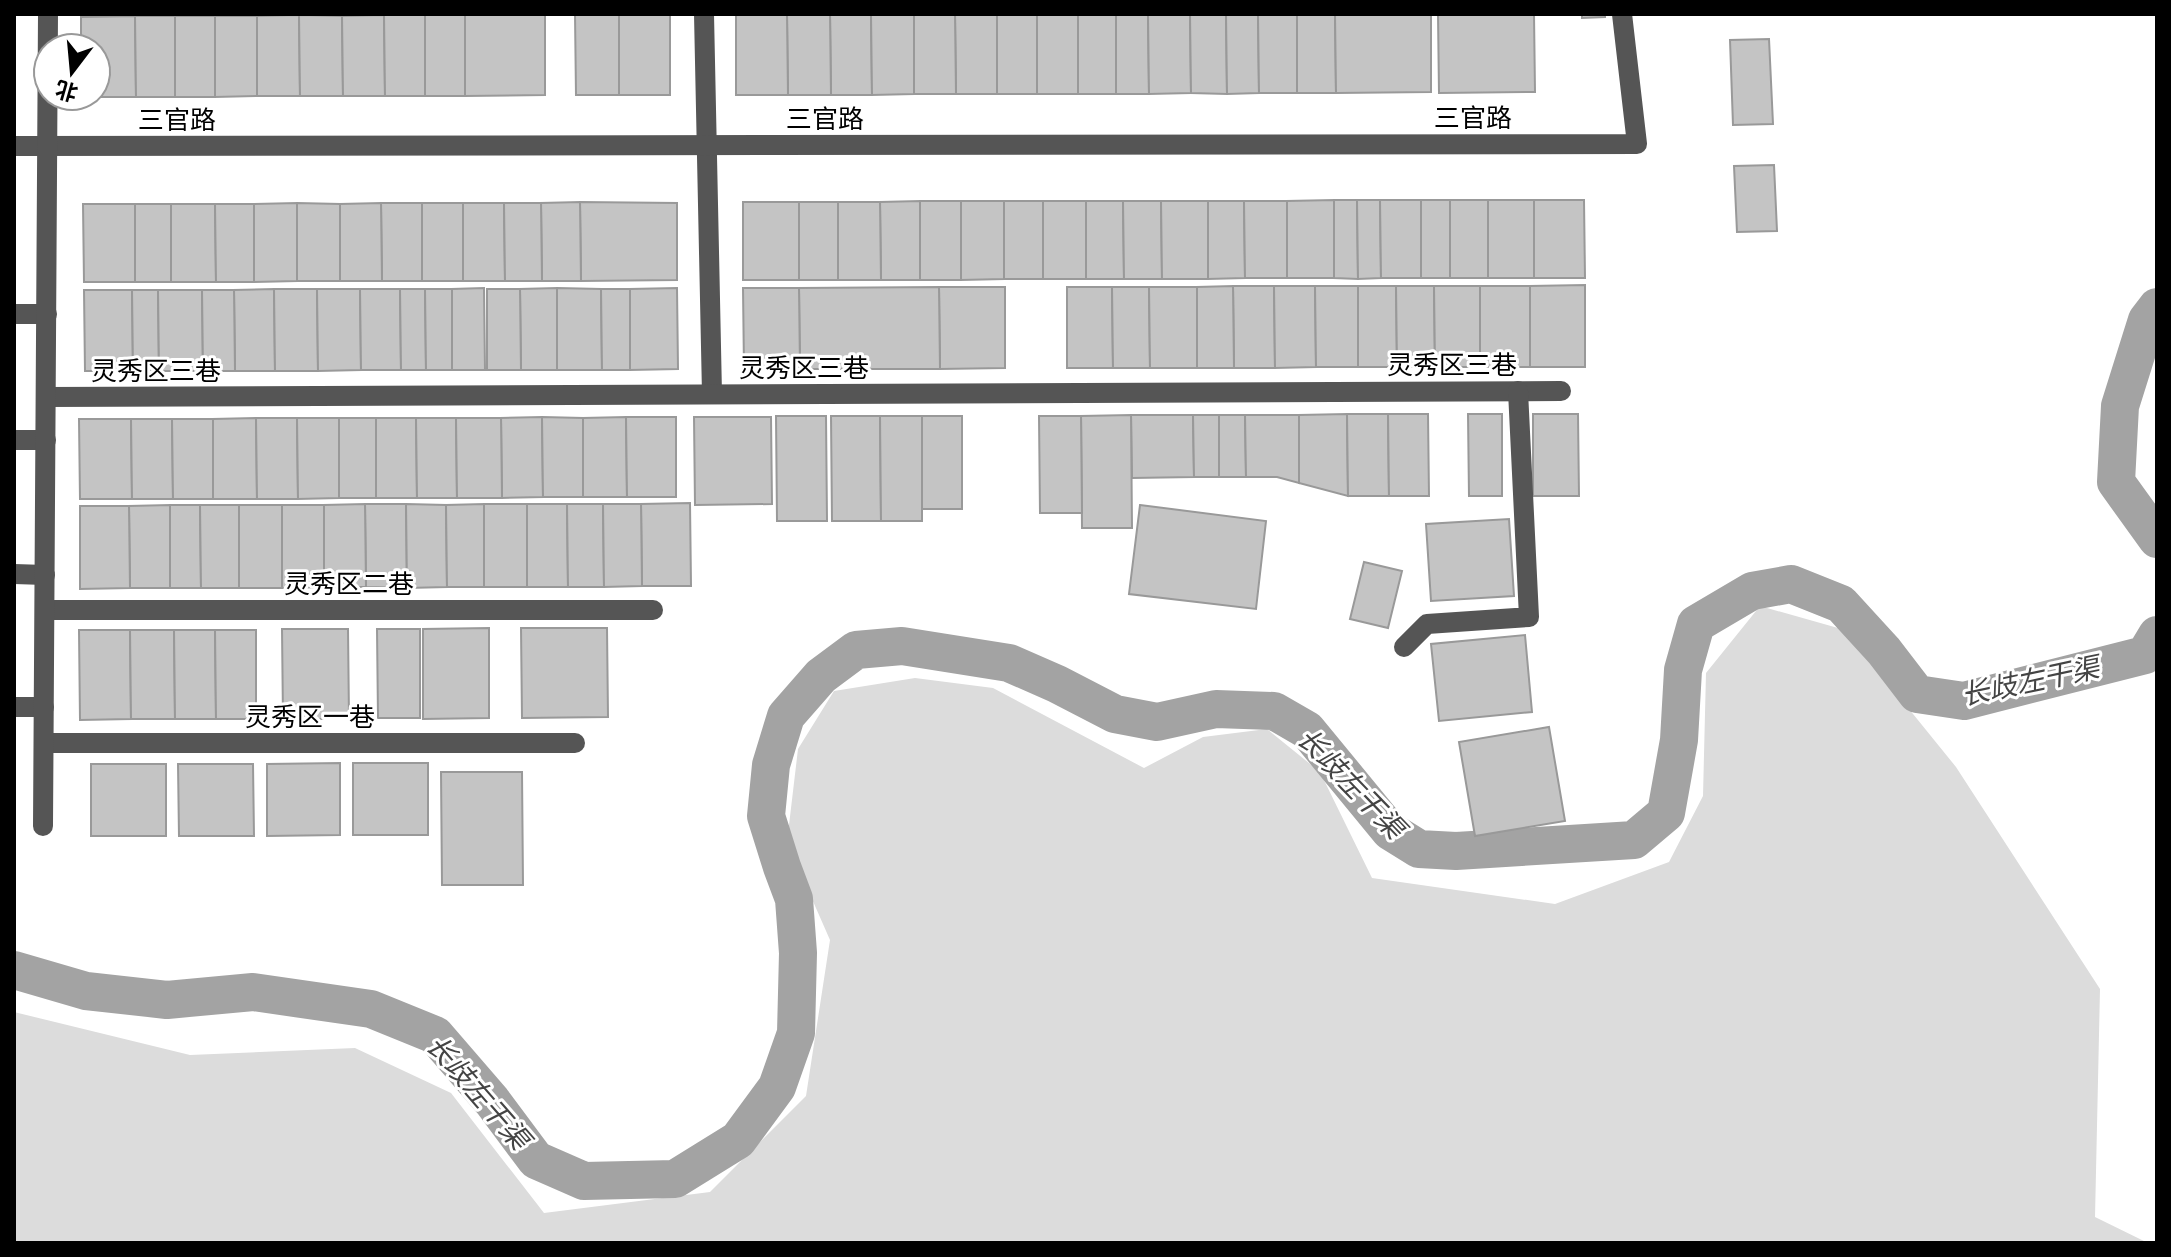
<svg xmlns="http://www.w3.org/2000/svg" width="2171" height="1257" font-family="'Fira Sans','Noto Sans SC',sans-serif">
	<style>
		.green { fill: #dcdcdc }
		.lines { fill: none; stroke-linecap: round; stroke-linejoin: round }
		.canal { stroke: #a3a3a3; stroke-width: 38 }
		.building { fill: #c4c4c4; stroke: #999; stroke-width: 2 }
		.minor { stroke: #555; stroke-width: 20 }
		.labels { text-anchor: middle; stroke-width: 6; stroke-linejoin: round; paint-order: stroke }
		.street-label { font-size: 26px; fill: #000; stroke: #fff }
		.water-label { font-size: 28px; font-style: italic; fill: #444; stroke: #fff }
	</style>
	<rect width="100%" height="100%" fill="#fff"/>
	<path class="green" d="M1760 606 1845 630 1956 767 2100 989 2095 1217 2148 1243H14V1012L190 1055 355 1048 451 1093 544 1213 710 1192 806 1096 830 940 787 842 798 749 834 691 915 678 993 688 1144 768 1203 737 1267 729 1320 772 1372 878 1555 904 1669 862 1703 796 1706 673Z"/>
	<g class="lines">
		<g class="canal">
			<path d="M2157 307 2147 320 2120 406 2116 482 2157 539"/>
			<path d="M14 970 86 991 167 1000 253 992 371 1009 435 1035 492 1101 536 1160 584 1181 675 1179 738 1140 777 1087 796 1033 798 953 794 899 782 867 766 816 771 765 786 716 821 676 856 650 902 646 1009 663 1057 684 1115 714 1157 722 1216 709 1274 711 1307 730 1390 831 1419 849 1456 851 1634 840 1666 813 1679 740 1683 670 1696 624 1752 591 1791 584 1841 604 1884 651 1917 694 1964 701 2145 655 2157 635"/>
		</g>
	</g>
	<g class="building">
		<path d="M575 14H619V95H576Z"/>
		<path d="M619 14 670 15V95H619Z"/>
		<path d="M830 14 871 15 872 95H831Z"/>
		<path d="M830 14 831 95H788L787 15Z"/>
		<path d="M955 14H997V94H956Z"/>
		<path d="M955 14 956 94H914V15Z"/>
		<rect x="997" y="14" width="40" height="80"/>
		<rect x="1037" y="14" width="41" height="80"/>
		<rect x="1078" y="14" width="38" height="80"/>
		<path d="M1116 14H1148L1149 94H1116Z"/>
		<path d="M1148 14H1190L1191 93 1149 94Z"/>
		<path d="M1190 14H1226L1227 94 1191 93Z"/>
		<path d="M1226 14H1258L1259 93 1227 94Z"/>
		<path d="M1258 14H1297V93H1259Z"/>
		<path d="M1297 14H1335L1336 93H1297Z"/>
		<path d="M1335 14H1431V92L1336 93Z"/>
		<path d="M1438 14H1534L1535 92 1439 93Z"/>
		<path d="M1582 14H1605V17L1582 18Z"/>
		<path d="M299 15 300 96H257V16Z"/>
		<path d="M299 15 342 16 343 96H300Z"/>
		<path d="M384 15 385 96H343L342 16Z"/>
		<path d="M384 15H425V96H385Z"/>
		<rect x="425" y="15" width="40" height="81"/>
		<path d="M465 15H545V95L465 96Z"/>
		<path d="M736 15H787L788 95H736Z"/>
		<path d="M871 15H914V94L872 95Z"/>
		<path d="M135 16 136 97H82L96 96V48H81V17Z"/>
		<path d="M135 16H175V97H136Z"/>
		<rect x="175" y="16" width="40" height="81"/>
		<path d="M215 16H257V96L215 97Z"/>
		<path d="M1769 39 1773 124 1733 125 1730 40Z"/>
		<path d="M1774 165 1777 231 1737 232 1734 166Z"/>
		<path d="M1334 200H1357L1358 279 1334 278Z"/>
		<path d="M1334 200V278H1287V201Z"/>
		<path d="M1357 200H1380L1381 278 1358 279Z"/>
		<path d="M1380 200H1421V278H1381Z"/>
		<rect x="1421" y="200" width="29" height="78"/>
		<rect x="1450" y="200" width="38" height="78"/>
		<rect x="1488" y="200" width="46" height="78"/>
		<path d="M1534 200H1584L1585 278H1534Z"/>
		<rect x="920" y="201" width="41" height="79"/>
		<path d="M920 201V280H881L880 202Z"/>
		<path d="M961 201H1004V279L961 280Z"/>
		<rect x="1004" y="201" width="39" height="78"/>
		<rect x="1043" y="201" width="43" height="78"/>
		<path d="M1086 201H1123L1124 279H1086Z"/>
		<path d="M1123 201H1161L1162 279H1124Z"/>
		<path d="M1161 201H1208V279H1162Z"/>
		<path d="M1208 201H1244L1245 278 1208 279Z"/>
		<path d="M1244 201H1287V278H1245Z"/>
		<path d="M580 202 677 203V280L581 281Z"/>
		<path d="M580 202 581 281H542L541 203Z"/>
		<rect x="743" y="202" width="56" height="78"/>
		<rect x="799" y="202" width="39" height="78"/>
		<path d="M838 202H880L881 280H838Z"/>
		<path d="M297 203 340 204V281H297Z"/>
		<path d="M297 203V281L254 282V204Z"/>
		<path d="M381 203H422V281H382Z"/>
		<path d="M381 203 382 281H340V204Z"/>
		<rect x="422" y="203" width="41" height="78"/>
		<path d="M463 203H504L505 281H463Z"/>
		<path d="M504 203H541L542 281H505Z"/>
		<path d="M83 204H135V282H84Z"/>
		<rect x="135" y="204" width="36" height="78"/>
		<path d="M171 204H215L216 282H171Z"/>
		<path d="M215 204H254V282H216Z"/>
		<path d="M1585 285V367H1530V286Z"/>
		<path d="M1233 286H1274L1275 368H1234Z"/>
		<path d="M1233 286 1234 368H1197V287Z"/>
		<path d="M1274 286H1315L1316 367 1275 368Z"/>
		<path d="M1315 286H1358V367H1316Z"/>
		<path d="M1358 286H1396L1397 367H1358Z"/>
		<path d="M1396 286H1434L1435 367H1397Z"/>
		<path d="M1434 286H1480V367H1435Z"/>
		<rect x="1480" y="286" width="50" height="81"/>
		<path d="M939 287H1005V368L940 369Z"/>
		<path d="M939 287 940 369H800L799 288Z"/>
		<path d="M1067 287H1112L1113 368H1067Z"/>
		<path d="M1112 287H1149L1150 368H1113Z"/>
		<path d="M1149 287H1197V368H1150Z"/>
		<path d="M484 288 485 370H452V289Z"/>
		<path d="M557 288V370H521L520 289Z"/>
		<path d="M557 288 601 289 602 370H557Z"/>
		<path d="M677 288 678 369 630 370V289Z"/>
		<path d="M743 288H799L800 369H744Z"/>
		<path d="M274 289 275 371H235L234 290Z"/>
		<path d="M274 289H317L318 371H275Z"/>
		<path d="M317 289H360L361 370 318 371Z"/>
		<path d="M360 289H400L401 370H361Z"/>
		<path d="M400 289H425L426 370H401Z"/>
		<path d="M425 289H452V370H426Z"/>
		<path d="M487 289H520L521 370H487Z"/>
		<path d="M601 289H630V370H602Z"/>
		<path d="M84 290H132L133 371H85Z"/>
		<path d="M132 290H158L159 371H133Z"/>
		<path d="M158 290H202L203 371H159Z"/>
		<path d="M202 290H234L235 371H203Z"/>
		<path d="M1347 414 1348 496 1299 483V415Z"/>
		<path d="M1347 414H1388L1389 496H1348Z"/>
		<path d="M1388 414H1428L1429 496H1389Z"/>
		<path d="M1468 414H1502V496H1469Z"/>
		<path d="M1533 414H1578L1579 496H1533Z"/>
		<path d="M1131 415H1193L1194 477 1132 478Z"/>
		<path d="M1131 415 1132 528H1082L1081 416Z"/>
		<path d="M1193 415H1219V477H1194Z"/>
		<path d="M1219 415H1245L1246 477H1219Z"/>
		<path d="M1245 415H1299V483L1277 477H1246Z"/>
		<path d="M776 416H826L827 521H777Z"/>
		<path d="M831 416H880L881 521H832Z"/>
		<path d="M880 416H922V521H881Z"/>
		<rect x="922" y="416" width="40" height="93"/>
		<path d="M1039 416H1081L1082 513H1040Z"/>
		<path d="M542 417 543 497 502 498 501 418Z"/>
		<path d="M542 417 583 418V497H543Z"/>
		<path d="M626 417 627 497H583V418Z"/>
		<path d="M626 417H676V497H627Z"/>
		<path d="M694 417H771L772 504 695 505Z"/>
		<path d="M256 418 257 499H213V419Z"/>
		<path d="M256 418H297L298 499H257Z"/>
		<path d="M297 418H339V498L298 499Z"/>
		<rect x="339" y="418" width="37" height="80"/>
		<path d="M376 418H416L417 498H376Z"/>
		<path d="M416 418H456L457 498H417Z"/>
		<path d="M456 418H501L502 498H457Z"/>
		<path d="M79 419H131L132 499H80Z"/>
		<path d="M131 419H172L173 499H132Z"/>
		<path d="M172 419H213V499H173Z"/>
		<path d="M690 503 691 586H642L641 504Z"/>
		<path d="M365 504H406L407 588 366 587Z"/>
		<path d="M365 504 366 587H324V505Z"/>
		<path d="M406 504 446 505 447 587 407 588Z"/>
		<rect x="484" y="504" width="43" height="83"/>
		<path d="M484 504V587H447L446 505Z"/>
		<path d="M527 504H567L568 587H527Z"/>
		<path d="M567 504H603L604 587H568Z"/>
		<path d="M603 504H641L642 586 604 587Z"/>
		<path d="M170 505H200L201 588H170Z"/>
		<path d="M170 505V588H130L129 506Z"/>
		<path d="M200 505H239V588H201Z"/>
		<rect x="239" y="505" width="43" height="83"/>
		<path d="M282 505H324V587L282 588Z"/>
		<path d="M1140 505 1266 521 1256 609 1129 594Z"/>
		<path d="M80 506H129L130 588 80 589Z"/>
		<path d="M1509 519 1514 596 1431 601 1426 524Z"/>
		<path d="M1364 562 1402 571 1388 628 1350 619Z"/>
		<path d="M489 628V718L423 719V629Z"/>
		<path d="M521 628H607L608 717 522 718Z"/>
		<path d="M282 629H348L349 719H283Z"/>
		<path d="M377 629H420V718H378Z"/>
		<path d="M79 630H130L131 719 80 720Z"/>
		<path d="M130 630H174L175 719H131Z"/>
		<path d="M174 630H215L216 719H175Z"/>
		<path d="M215 630H256V719H216Z"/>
		<path d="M1525 635 1532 712 1439 721 1431 644Z"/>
		<path d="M1549 727 1565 821 1475 836 1459 742Z"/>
		<path d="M340 763V835L267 836V764Z"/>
		<rect x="353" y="763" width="75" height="72"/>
		<rect x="91" y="764" width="75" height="72"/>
		<path d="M178 764H253L254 836H179Z"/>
		<path d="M441 772H522L523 885H442Z"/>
	</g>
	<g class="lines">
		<g class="minor">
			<path d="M704 14 712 394"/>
			<path d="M14 146 1637 144 1622 14"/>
			<path d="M14 314H47"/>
			<path d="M46 397 1561 391"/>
			<path d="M14 440H46"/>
			<path d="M14 574 45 575"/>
			<path d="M45 610H653"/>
			<path d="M1404 647 1427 624 1529 617 1518 391"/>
			<path d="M14 707H44"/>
			<path d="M44 743H575"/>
			<path d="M43 826 48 14"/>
		</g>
	</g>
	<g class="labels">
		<g class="street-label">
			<text x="1473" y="127">三官路</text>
			<text x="825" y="128">三官路</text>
			<text x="177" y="129">三官路</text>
			<text x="1452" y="374">灵秀区三巷</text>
			<text x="804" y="377">灵秀区三巷</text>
			<text x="156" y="380">灵秀区三巷</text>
			<text x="349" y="593">灵秀区二巷</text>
			<text x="310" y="726">灵秀区一巷</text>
		</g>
		<g class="water-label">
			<text transform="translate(2030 681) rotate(-12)" y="10">长歧左干渠</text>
			<text transform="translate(1351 783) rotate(46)" y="10">长歧左干渠</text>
			<text transform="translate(478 1092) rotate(49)" y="10">长歧左干渠</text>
		</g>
	</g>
	<rect width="2171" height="1257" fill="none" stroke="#000000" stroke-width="32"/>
	<g transform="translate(72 72) rotate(196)"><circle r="38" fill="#ffffff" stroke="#999999" stroke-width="2"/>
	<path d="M0-6L14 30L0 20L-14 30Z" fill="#000000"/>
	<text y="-12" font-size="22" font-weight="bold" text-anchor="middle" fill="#000000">北</text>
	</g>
</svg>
